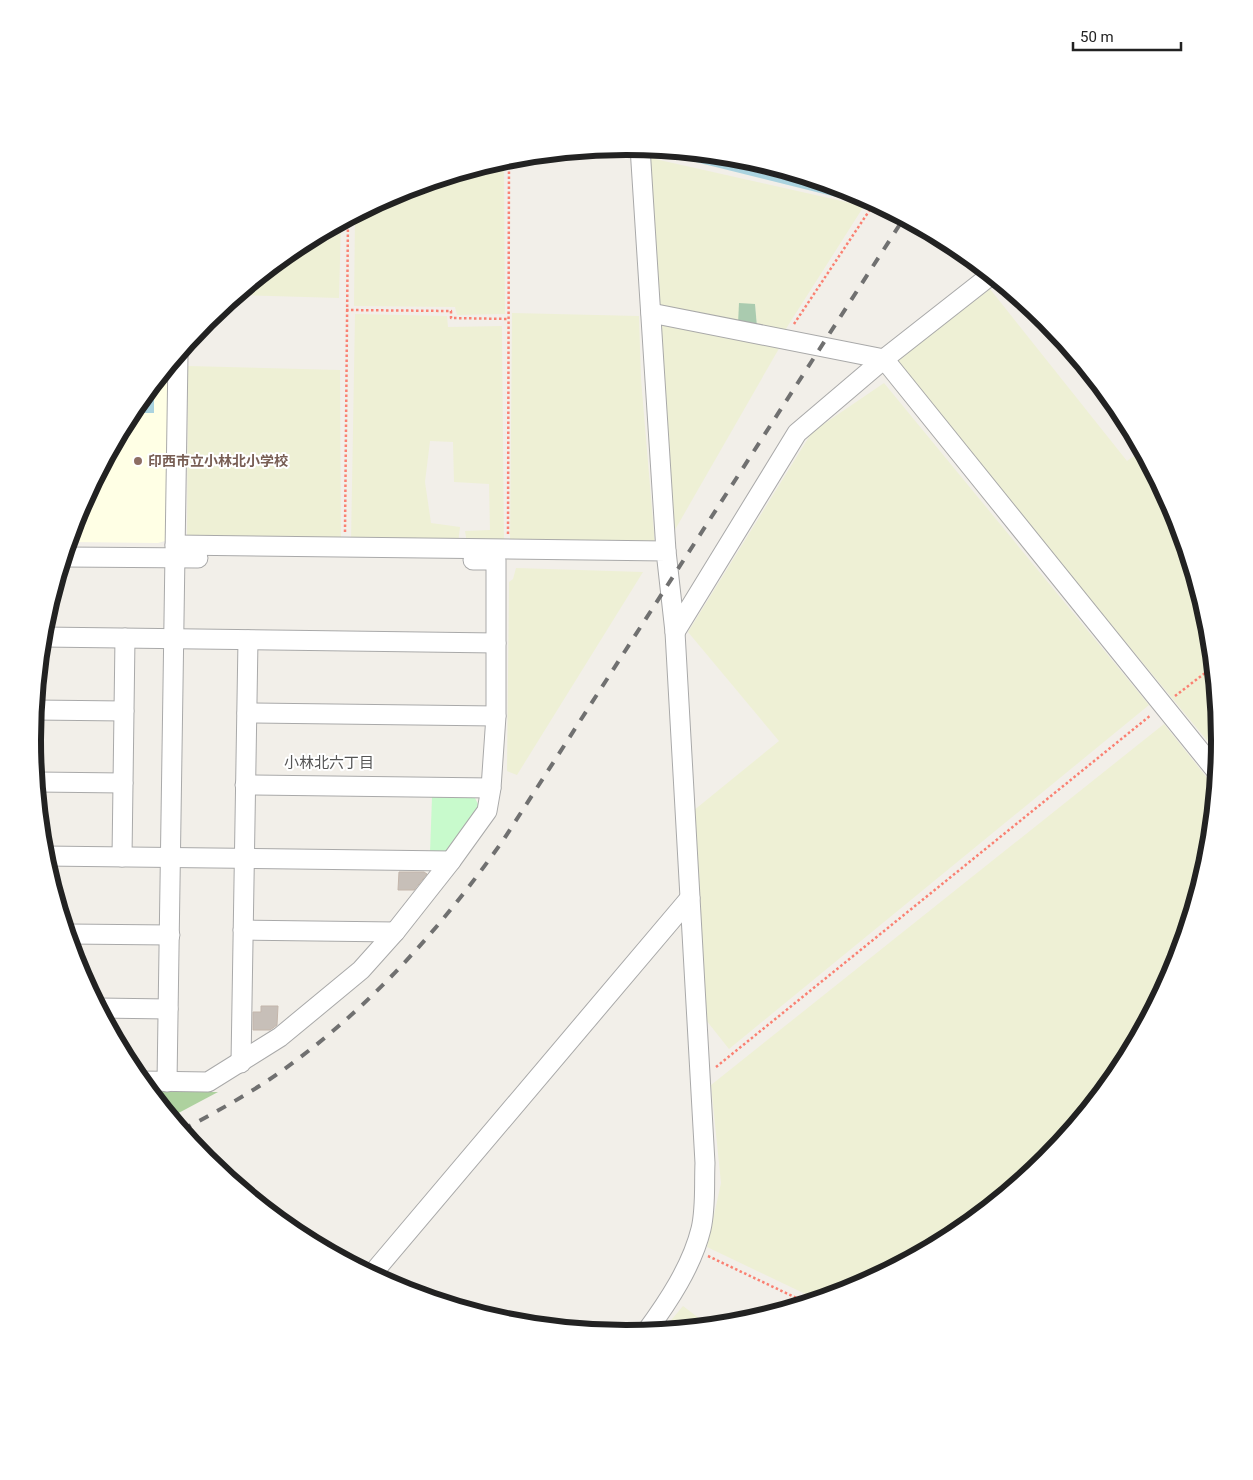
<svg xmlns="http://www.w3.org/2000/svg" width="1253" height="1480" font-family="Roboto,'Noto Sans JP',sans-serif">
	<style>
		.education { fill: #ffffe5 }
		.farmland { fill: #eef0d5 }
		.forest { fill: #add19e }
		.cemetery { fill: #aacbaf }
		.park { fill: #c8facc }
		.water { fill: #aad3df }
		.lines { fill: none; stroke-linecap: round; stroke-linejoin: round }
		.stream { stroke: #aad3df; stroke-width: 4.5 }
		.building { fill: #c7bfb8; stroke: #c4b6ab }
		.minor-casing { stroke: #a9a9a9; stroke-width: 21 }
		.path { stroke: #fa8072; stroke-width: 2.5; stroke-dasharray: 2.5 2.5; stroke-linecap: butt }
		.minor { stroke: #fff; stroke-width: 19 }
		.rail { stroke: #707070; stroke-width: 4; stroke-dasharray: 10 10; stroke-linecap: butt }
		.education-dot { fill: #8d6e63; stroke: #fff; stroke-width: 2 }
		.labels { text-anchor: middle; stroke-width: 4; stroke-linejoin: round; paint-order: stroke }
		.education-label { font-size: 14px; font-weight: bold; fill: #785e54; stroke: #fff; text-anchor: start }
		.neighbourhood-label { font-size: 15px; fill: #555; stroke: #fff }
		.rim { fill: none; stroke: #222; stroke-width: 6 }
	</style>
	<rect width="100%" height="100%" fill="#f2efe9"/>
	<path class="education" d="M171 363 170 536 165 541 158 543 69 542 78 512 133 410Z"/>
	<g class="farmland">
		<path d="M692 152 743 157 842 188 843 192Z"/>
		<path d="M646 157 864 206 782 335 757 327 755 304 738 324 653 306Z"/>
		<path d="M504 159 505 314 457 315 455 307 354 306 355 215 399 191Z"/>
		<path d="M341 222 339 298 237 295 297 246Z"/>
		<path d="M990 289 1127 461 1142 450 1175 513 1209 624 1220 740 1219 755 894 362Z"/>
		<path d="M512 313 639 316 641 379 655 545 510 544Z"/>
		<path d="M355 314 447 316 448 327 502 326 504 544 467 543 465 531 490 530 489 484 454 482 453 442 430 441 425 482 431 523 460 527 458 543H351Z"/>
		<path d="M661 320 781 345 672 535 653 324Z"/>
		<path d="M188 366 340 370 341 540 187 539Z"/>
		<path d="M884 383 1149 705 729 1049 706 1020 693 811 779 741 688 632 812 432Z"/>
		<path d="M516 568 643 572 517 775 507 771 509 582 513 579Z"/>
		<path d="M1164 724 1216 789 1209 856 1175 968 1120 1070 1046 1160 956 1234 854 1289 818 1300 707 1247 721 1183 711 1085Z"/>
		<path d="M683 1306 709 1326 663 1330Z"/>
	</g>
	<path class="forest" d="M151 1092H218L171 1117Z"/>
	<path class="cemetery" d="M739 303 755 304 757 327 738 324Z"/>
	<path class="park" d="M473 794 479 806 456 845 448 855 430 853 432 797Z"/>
	<path class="water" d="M154 384V413H131L133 410Z"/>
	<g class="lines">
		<path class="stream" d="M673 154 866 202"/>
	</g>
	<g class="building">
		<path d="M399 872H424L427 874 414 890H398Z"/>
		<path d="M261 1006H278L277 1025 270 1030H253V1012H261Z"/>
	</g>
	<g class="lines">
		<defs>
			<g id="minor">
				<path d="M640 147 666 551"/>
				<path d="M651 313 884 359 991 275"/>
				<path d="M175 545 666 551 675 632 797 433 884 359 1217 772"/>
				<path d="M64 557 198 558"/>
				<path d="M43 637 496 643"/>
				<path d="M35 710 124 711"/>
				<path d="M247 713 496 716"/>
				<path d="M37 782 123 783"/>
				<path d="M245 785 491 788"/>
				<path d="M44 856 451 861"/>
				<path d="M122 857 125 638"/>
				<path d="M243 930 395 932"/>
				<path d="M68 934 170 935"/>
				<path d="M99 1008 168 1009"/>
				<path d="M241 1063 248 640"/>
				<path d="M142 1081 208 1082 280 1037 361 970 395 932 451 861 487 811 491 788 496 716V560H473"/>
				<path d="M167 1082 178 355"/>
				<path d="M372 1274 690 898"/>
				<path d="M646 1332C668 1302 692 1266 701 1229 706 1208 704 1185 705 1163L675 632"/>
			</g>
		</defs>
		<use href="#minor" class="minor-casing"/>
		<g class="path">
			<path d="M346 310 451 311V318L509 319"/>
			<path d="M794 324 875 202"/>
			<path d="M345 532 348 219"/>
			<path d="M508 534 509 158"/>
			<path d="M1175 696 1213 667"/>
			<path d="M716 1067 1151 715"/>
			<path d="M708 1256 807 1303"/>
		</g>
		<use href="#minor" class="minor"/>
		<path class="rail" d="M182 1130C216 1112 251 1093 283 1070 371 1007 442 927 504 839L904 218"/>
	</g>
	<circle class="education-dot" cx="138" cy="461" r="5"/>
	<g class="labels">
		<g class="education-label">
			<text x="148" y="466">印西市立小林北小学校</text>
		</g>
		<g class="neighbourhood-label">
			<text x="329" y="768">小林北六丁目</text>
		</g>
	</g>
	<path d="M0 0H1253V1480H0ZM41 740a585 585 0 1 1 1170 0a585 585 0 1 1-1170 0Z" fill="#fff" fill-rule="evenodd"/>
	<path class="rim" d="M41 740a585 585 0 1 1 1170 0a585 585 0 1 1-1170 0Z"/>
	<path d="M1073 42v8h108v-8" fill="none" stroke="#222222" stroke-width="2.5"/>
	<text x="1080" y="42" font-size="15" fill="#222222" stroke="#ffffff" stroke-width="4" paint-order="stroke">50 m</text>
</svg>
